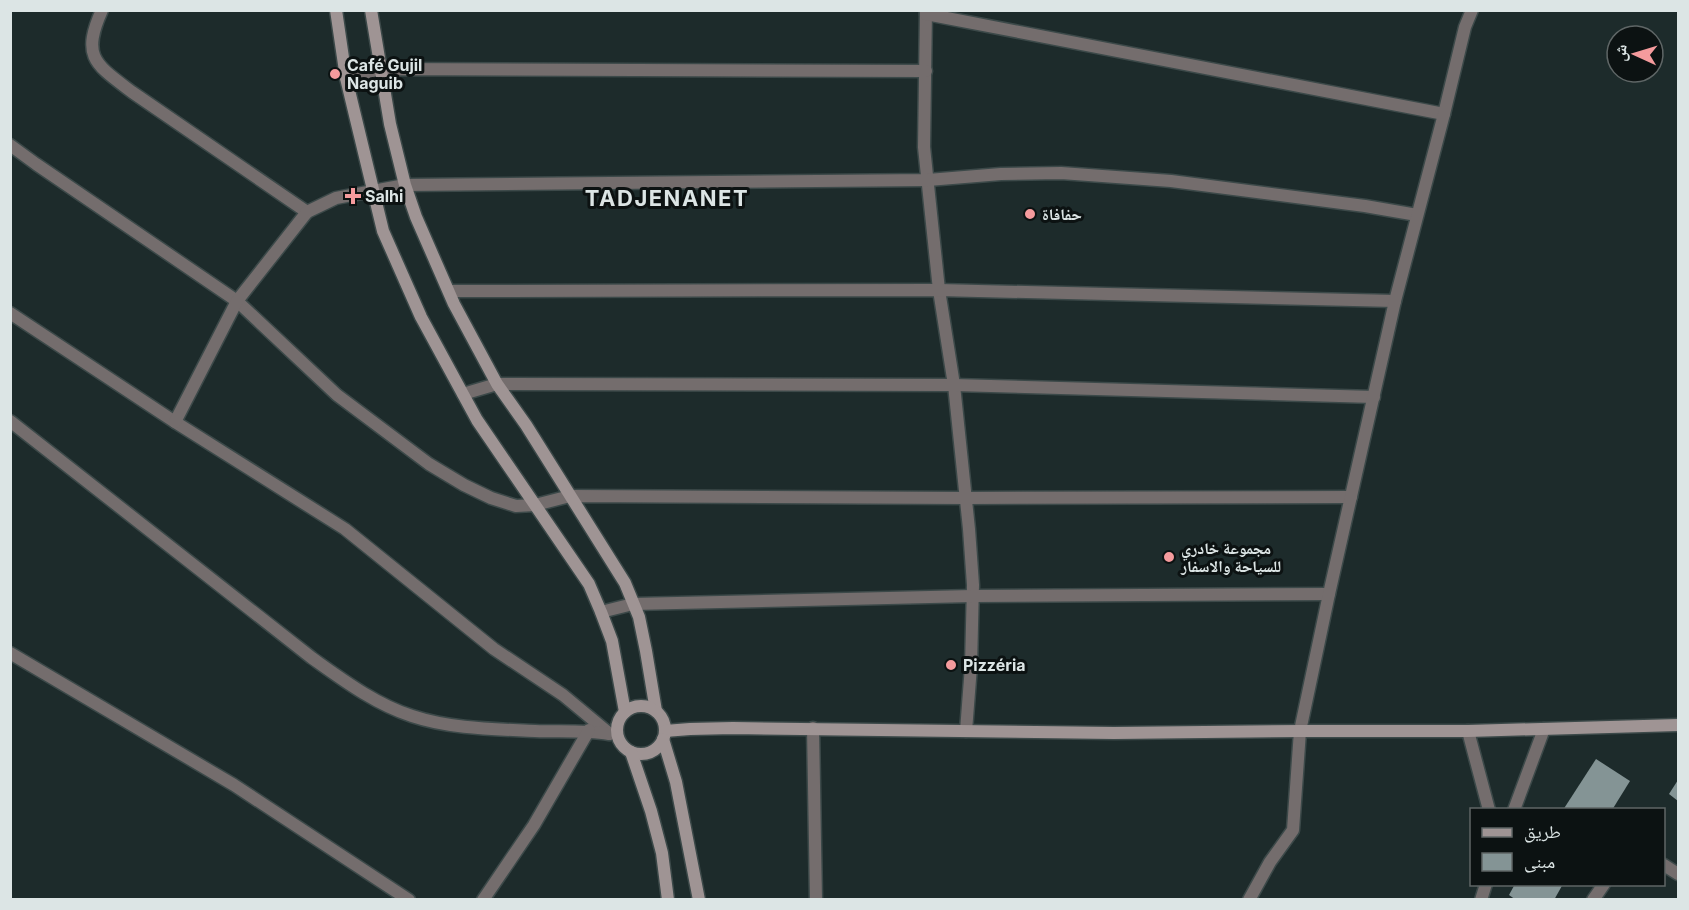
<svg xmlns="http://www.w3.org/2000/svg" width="1689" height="910" font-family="Inter,'Noto Naskh Arabic',sans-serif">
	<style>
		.building { fill: #849495 }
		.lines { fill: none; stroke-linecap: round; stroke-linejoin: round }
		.street-casing { stroke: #3c4949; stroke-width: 15 }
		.secondary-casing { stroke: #3c4949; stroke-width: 15 }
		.street { stroke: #746d6d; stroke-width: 12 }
		.secondary { stroke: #9f9494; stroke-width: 12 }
		.poi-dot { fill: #f59b9d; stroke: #0c1212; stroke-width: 2 }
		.labels { text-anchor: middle; stroke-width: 6; stroke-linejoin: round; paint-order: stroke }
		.poi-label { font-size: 16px; font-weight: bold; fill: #dce5e5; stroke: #0c1212; text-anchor: start }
		.district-label { font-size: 22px; font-weight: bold; letter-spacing: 1.5px; fill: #dce5e5; stroke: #0c1212 }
	</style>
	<rect width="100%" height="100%" fill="#1d2b2b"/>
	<g class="building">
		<path d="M1596 759 1630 781 1612 810H1563Z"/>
		<path d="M1678 780V801L1669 794Z"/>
		<path d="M1515 884H1563L1554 900H1516L1509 895Z"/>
	</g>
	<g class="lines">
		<defs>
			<g id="street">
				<path d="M102 10C81 57 95 64 132 92L307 212"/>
				<path d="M926 10 924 147 939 290 954 385 969 529 973 585 971 666 966 731"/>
				<path d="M926 14 1444 114"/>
				<path d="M346 78 380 69 926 71"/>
				<path d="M10 145 36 164 237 301 337 395 429 464 464 485 491 498 516 506 535 505 570 496 966 498 1351 497"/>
				<path d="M449 291 939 290 1395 301"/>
				<path d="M10 313 175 422 345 529 494 649 563 695 610 734"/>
				<path d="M463 394 497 384 954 385 1374 397"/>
				<path d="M10 421 312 658C343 680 375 704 412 716 451 729 494 729 535 731 560 732 584 730 609 734"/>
				<path d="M175 422 237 301 307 212 336 198 405 185 928 180 1001 174 1061 173 1171 181 1365 206 1417 215"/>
				<path d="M601 612 633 604 972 596 1329 594"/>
				<path d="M10 653 234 785 409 900"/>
				<path d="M813 728 816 900"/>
				<path d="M1468 731 1489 810"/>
				<path d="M1514 810 1544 729"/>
				<path d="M1664 865 1678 874"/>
				<path d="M483 900 534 825 589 730"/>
				<path d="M1249 900 1270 862 1293 830 1300 731 1329 594 1395 301 1444 114 1465 27 1472 10"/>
				<path d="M1481 900 1486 884"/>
				<path d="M1593 900 1604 884"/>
			</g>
			<g id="secondary">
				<path d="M336 10 346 78 383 231 421 317 477 420 589 584 601 612 612 641 625 712"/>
				<path d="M371 10 390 124 405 185 416 217 454 304 497 384 526 425 625 583 639 617 646 651 656 711"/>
				<circle cx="641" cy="730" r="24"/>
				<path d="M665 731 690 729 733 728 1114 733 1300 731H1468L1678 725"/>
				<path d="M663 739 676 782 699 900"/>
				<path d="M631 752 651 811 662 853 668 900"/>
			</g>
		</defs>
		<use href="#street" class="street-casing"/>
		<use href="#secondary" class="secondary-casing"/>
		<use href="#street" class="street"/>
		<use href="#secondary" class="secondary"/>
	</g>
	<g class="poi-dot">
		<circle cx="335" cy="74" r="6"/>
		<path d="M350 187h6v6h6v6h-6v6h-6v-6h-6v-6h6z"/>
		<circle cx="1030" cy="214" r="6"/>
		<circle cx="1169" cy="557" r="6"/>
		<circle cx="951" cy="665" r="6"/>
	</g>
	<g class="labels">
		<g class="poi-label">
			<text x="347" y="71">Café Gujil<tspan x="347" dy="18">Naguib</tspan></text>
			<text x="365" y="202">Salhi</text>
			<text x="1042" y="220">حفافاة</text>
			<text x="1181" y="554">مجموعة خادري<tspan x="1181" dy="18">للسياحة والاسفار</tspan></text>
			<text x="963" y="671">Pizzéria</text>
		</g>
		<g class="district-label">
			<text x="667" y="206">TADJENANET</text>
		</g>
	</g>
	<rect width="1689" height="910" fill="none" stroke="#dce5e5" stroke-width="24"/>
	<rect x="1470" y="808" width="195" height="78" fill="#0c1212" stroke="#5f6666" stroke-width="1.5"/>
	<rect x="1482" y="828" width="30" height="9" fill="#9f9494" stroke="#5f6666" stroke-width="1.5"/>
	<text x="1524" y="838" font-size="18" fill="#dce5e5">طريق</text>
	<rect x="1482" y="853" width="30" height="18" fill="#849495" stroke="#5f6666" stroke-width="1.5"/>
	<text x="1524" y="868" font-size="18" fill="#dce5e5">مبنى</text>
	<g transform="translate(1635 54) rotate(274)"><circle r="28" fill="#0c1212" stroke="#5f6666" stroke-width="1.5"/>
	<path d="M0-4.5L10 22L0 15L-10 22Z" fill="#f59b9d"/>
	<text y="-9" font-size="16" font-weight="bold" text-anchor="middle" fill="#dce5e5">ش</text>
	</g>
</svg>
